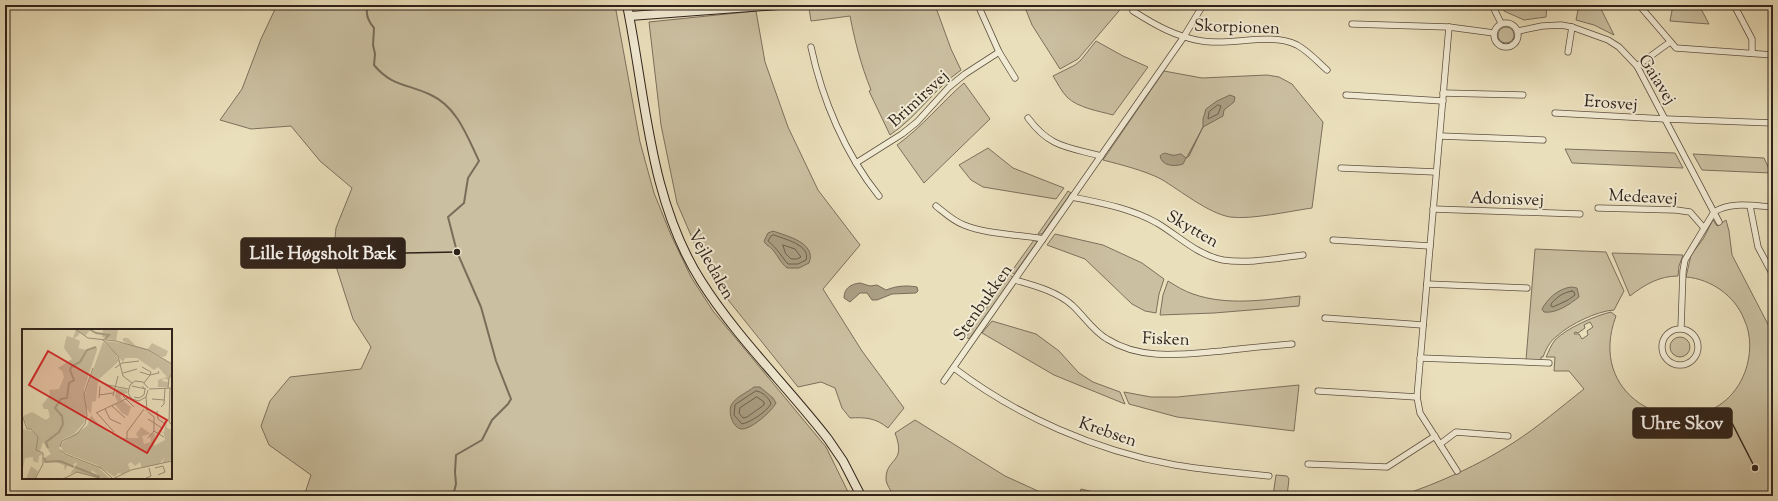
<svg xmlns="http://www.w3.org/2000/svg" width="1778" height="501" font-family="'Sorts Mill Goudy',serif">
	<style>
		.green { fill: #cabfa0; stroke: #7c705d; fill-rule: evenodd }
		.water { fill: #aa9f84; stroke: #796d5a }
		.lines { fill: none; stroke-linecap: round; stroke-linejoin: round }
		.shore { stroke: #6c604f; stroke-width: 1 }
		.stream { stroke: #796d5a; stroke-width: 2 }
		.street-casing { stroke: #5e5142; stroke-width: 7 }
		.secondary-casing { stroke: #2f221a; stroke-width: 10 }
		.street { stroke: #f1ead3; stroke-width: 5.5 }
		.secondary { stroke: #f1ead3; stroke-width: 8 }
		.labels { text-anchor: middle; stroke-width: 4; stroke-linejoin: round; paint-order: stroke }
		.street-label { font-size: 17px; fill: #2f221a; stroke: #f1ead3 }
		.inset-river { fill: none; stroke: #aa9f84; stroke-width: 2 }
		.inset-road { fill: none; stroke: #9f937b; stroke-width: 1 }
		.view { fill: #d62828; fill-opacity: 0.15; stroke: #d62828; stroke-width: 2 }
		.inset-edge { fill: none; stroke: #2f221a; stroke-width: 2 }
		.leader { fill: none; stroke: #2f221a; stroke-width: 1.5 }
		.callout-dot { fill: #2f221a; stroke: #f1ead3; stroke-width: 1.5 }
		.callout { fill: #2f221a; stroke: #2f221a; stroke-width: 1.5 }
		.callout-label { font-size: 18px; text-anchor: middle; font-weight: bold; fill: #fff }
	</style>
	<rect width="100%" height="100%" fill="#eadfbb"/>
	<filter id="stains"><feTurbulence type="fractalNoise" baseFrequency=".005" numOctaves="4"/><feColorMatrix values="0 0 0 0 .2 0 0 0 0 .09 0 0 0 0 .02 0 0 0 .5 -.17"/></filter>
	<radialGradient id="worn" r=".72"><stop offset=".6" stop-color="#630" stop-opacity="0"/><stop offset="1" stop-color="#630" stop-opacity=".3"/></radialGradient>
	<g class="green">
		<path d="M277 5H615L640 142 654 193 671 235 691 277 713 311 826 447 850 496H304L311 475 269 445 261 426 270 401 290 377 361 369 371 347 353 319 333 257 336 228 352 188 320 161 291 126 251 129 220 120 242 89 261 39Z"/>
		<path d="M843 5H935L951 49 961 70C934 89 917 117 890 135L869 91 871 90C861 65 855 42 850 16L811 21 809 8Z"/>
		<path d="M1024 5H1124L1078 59 1060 69 1032 25Z"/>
		<path d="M1502 5H1547L1546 17 1524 20 1504 11Z"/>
		<path d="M1579 5H1599L1614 35 1594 25 1576 20Z"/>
		<path d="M1673 5H1699L1709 24 1670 21Z"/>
		<path d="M756 11 765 62 788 127 818 190 860 245 823 289 862 351 904 408 888 428C876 418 865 417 850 418L842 408 835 388 821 382 798 387 721 291 699 254 677 203 661 125 649 22Z"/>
		<circle cx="1506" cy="35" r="8"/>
		<path d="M1096 41 1123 56 1148 67 1113 115C1099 111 1078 108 1067 97 1061 91 1057 82 1053 76L1075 65 1081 60Z"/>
		<path d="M1164 71 1202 78 1267 75 1279 77 1292 84 1323 122 1312 208C1290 211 1251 220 1230 217 1208 213 1181 191 1161 179 1143 170 1122 165 1103 160Z"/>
		<path d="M964 83 990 119 924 183 897 145C922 127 941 103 964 83Z"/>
		<path d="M988 148 1013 168 1064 188 1056 199 983 187 971 180 959 165Z"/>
		<path d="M1565 149 1675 153 1683 168 1572 163Z"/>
		<path d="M1693 154 1764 158 1771 173 1702 170Z"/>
		<path d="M1068 191 1071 193 1042 234H1038Z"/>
		<path d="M1713 220 1717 226 1726 220 1729 231 1732 255 1773 334V496H1400C1439 483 1479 465 1513 443 1538 427 1561 407 1584 389L1569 371H1554L1555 357H1546C1549 351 1551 345 1555 340 1567 328 1594 316 1611 312L1616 316C1580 412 1713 455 1745 372 1751 355 1752 336 1744 319 1735 296 1711 279 1686 277L1691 255 1703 239ZM1590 322 1593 327 1587 331 1588 335 1582 339 1579 334H1574L1575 332 1578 333 1585 328 1584 325Z"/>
		<path d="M1055 234 1103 245 1142 263 1164 279 1159 294 1156 313 1145 311 1132 304 1085 259 1047 245Z"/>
		<path d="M1034 240 1037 242 1014 274 1011 272Z"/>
		<path d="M1535 249 1606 252 1624 291 1614 310C1597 311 1570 324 1557 336 1550 341 1546 349 1543 357H1541V361L1526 360Z"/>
		<path d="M1612 253 1683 255 1679 266 1678 276C1659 276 1644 285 1630 296Z"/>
		<path d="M1010 275 1013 277 969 339 966 337Z"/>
		<path d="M1168 281C1176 286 1184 291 1193 294 1227 306 1265 300 1300 296L1299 306 1214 313 1160 315 1163 295Z"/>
		<path d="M992 321 1036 334 1059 351 1079 373 1093 382 1120 392 1125 404 1054 375 982 333Z"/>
		<circle cx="1680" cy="347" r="10"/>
		<path d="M1299 385 1294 431 1177 417 1129 404 1124 392 1151 397H1177Z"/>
		<path d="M915 420 1005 476 1049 496H894C891 491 886 484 886 479 886 457 907 464 895 433Z"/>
		<path d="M1276 475 1287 476 1289 479 1287 496H1273Z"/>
		<path d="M1081 489 1111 496H1078Z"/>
	</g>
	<g class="water">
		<path d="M1230 95 1235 97 1234 102 1224 110 1223 116 1203 127 1189 156 1186 158 1183 164C1174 167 1162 166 1160 156 1165 151 1166 154 1172 155 1175 156 1178 154 1181 154L1186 158 1187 157 1203 127V119L1206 109 1217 101Z"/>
		<path d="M773 231C787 236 817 243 809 263L799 268H787C780 262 778 256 773 250 770 246 766 246 764 241L768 233Z"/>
		<path d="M860 283 870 286 877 285 886 290C896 286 906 285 917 287L918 291 916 293 892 294 877 300H872L867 293H860L850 302 844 298C844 288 851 284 860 283Z"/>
		<path d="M1571 287 1577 288 1579 297C1570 304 1556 314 1544 312L1542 309C1548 298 1558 289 1571 287Z"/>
		<path d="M754 387H760L773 398 776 403C772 411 752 429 742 429 733 429 727 411 732 404 736 397 748 392 754 387Z"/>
	</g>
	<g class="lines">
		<g class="shore">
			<path d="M1218 105 1221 106 1218 114 1208 119 1209 112Z"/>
			<path d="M774 235C784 239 811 245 806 260L798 264H788C781 256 777 248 768 241L771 236Z"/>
			<path d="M783 245 795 249 801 257 797 259H791L786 254Z"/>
			<path d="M1572 291 1574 292 1575 295 1568 300 1553 307 1551 306V304C1557 297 1562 293 1572 291Z"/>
			<path d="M756 391C762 391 770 399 771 404 766 412 751 422 742 424L734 415 735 405Z"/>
			<path d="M757 397 764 402V405L747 417 743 418 739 413 740 408Z"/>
		</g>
		<path class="stream" d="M368 5C365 13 368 21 374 28L373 45 375 54 374 65C391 86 408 84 431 95 457 107 467 136 479 161L468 178 464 203 448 217 457 252 481 307 496 361 511 399 508 404 492 420 482 440 456 455 455 472 456 484 453 496"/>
		<defs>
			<g id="street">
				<path d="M978 5 999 52 1015 78"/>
				<path d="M1492 5 1501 23"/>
				<path d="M1639 5 1676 48 1773 55"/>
				<path d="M1734 5 1752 39V53"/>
				<path d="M1133 11C1155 25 1176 37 1202 41 1232 46 1270 32 1297 45 1308 51 1317 61 1327 70"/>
				<circle cx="1506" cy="35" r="12"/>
				<path d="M1352 24 1449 27 1494 33"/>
				<path d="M1449 27 1417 397 1420 413 1457 471"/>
				<path d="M1518 31 1542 26 1561 25 1572 27 1608 40 1619 47 1637 66 1719 222"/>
				<path d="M811 47C822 99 845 154 879 196"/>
				<path d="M1568 52 1572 27"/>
				<path d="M1637 66 1670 42"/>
				<path d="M1443 93 1523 95"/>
				<path d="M1346 95 1443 101"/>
				<path d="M1555 113 1666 119 1773 123"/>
				<path d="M1028 118C1050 148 1068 147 1101 156"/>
				<path d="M1440 136 1543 140"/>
				<path d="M856 163 902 134 917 122 949 87 965 74 999 52"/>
				<path d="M1341 168 1436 172"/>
				<path d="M1072 197C1101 203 1130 208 1157 223 1179 236 1197 255 1223 260 1249 264 1277 258 1303 255"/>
				<path d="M936 206C945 213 953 221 964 225 989 235 1017 234 1043 239"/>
				<path d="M1750 206 1758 247 1773 275"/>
				<path d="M1598 208 1676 210 1690 212 1704 228"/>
				<path d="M1433 209 1580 214"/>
				<path d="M1333 240 1430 246"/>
				<path d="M1015 280C1035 286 1056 291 1072 305 1084 316 1093 331 1107 339 1142 361 1183 354 1222 351 1245 348 1268 346 1292 344"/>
				<path d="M1427 284 1527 288"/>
				<path d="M1325 318 1423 325"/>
				<path d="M1681 328 1683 271 1685 260 1714 212C1731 201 1754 206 1773 207"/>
				<circle cx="1680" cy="347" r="18"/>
				<path d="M1420 358 1549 363"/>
				<path d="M954 368C1017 416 1096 451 1175 465 1206 470 1237 473 1269 476"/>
				<path d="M944 381 1183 38 1203 5"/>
				<path d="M1318 391 1417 397"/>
				<path d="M1440 444 1456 432 1508 436"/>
				<path d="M1308 464 1387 467 1435 436"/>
			</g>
			<g id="secondary">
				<path d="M627 5C646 98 649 199 701 281 737 338 787 386 828 439L843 461 861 496"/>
				<path d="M630 16 779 5"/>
			</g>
		</defs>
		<use href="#street" class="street-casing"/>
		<use href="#secondary" class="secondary-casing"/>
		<use href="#street" class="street"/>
		<use href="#secondary" class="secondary"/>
	</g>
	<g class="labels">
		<g class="street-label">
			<text transform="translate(1237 26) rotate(2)" y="6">Skorpionen</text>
			<text transform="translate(1658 79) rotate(58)" y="6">Gaiavej</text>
			<text transform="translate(918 98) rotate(-43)" y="6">Brimirsvej</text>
			<text transform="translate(1611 102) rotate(4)" y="6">Erosvej</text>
			<text transform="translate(1643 196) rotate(3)" y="6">Medeavej</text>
			<text transform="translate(1507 198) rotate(2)" y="6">Adonisvej</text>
			<text transform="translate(1193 228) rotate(30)" y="6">Skytten</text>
			<text transform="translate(712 264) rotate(61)" y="6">Vejledalen</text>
			<text transform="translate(982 302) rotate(-55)" y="6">Stenbukken</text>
			<text transform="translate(1166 338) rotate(2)" y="6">Fisken</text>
			<text transform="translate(1108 431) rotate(19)" y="6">Krebsen</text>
		</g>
	</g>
	<g transform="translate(22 329)">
		<rect width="150" height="150" fill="#eadfbb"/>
		<path d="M54 0H68L71 2 68 1 63 7 58 3 56 7 52 9 58 12 56 22 57 19 64 21 75 18V21L62 60 64 84 62 94 52 105 40 111 37 119 41 125 77 139 87 149H80L70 141 69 145 78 149 54 143 48 145 55 135 54 133 50 137 46 135 43 142 42 136 30 132 22 134V129L29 125 21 113 18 122 13 121 21 125 17 127 16 134 11 132V128L3 129 0 144V100L10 102 16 109 10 100H6L1 87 10 83 24 91 28 88 26 80H22L20 76 28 66 27 61 37 60 42 48 40 42 36 39 50 30 42 19 43 13 45 7 51 9ZM96 0 94 12 80 8 81 1ZM101 9H106L114 17 126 20 130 14 146 22 144 27 140 28 126 22 150 35V45L146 51 142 49 140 52 146 53V58H136V51L145 48 136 38 132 41 115 29H103L101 33 82 12 107 15 101 12ZM81 13 93 24 97 32 77 50 69 46ZM68 49 76 52 74 72 70 73 69 85 64 79 63 66ZM95 59 105 61V64L98 67 100 71 96 73 93 68ZM101 72 109 78 106 87 100 84 93 75ZM69 86 78 97 90 106 93 103 92 106 99 109H117L114 105 119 98 129 105 133 104 132 117 143 111 142 105 133 98 142 104 144 93 145 99 150 101V131L140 134 143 128 137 135 120 139 118 133 113 137 109 133 106 135 108 141 101 145 96 144 93 148 75 136 41 123 39 117 41 113 65 97ZM128 105 129 113 122 115 120 107ZM9 137 16 142 13 150H4Z" fill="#cabfa0" fill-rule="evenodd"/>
		<path class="inset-river" d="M67 0 74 4 87 6 83 10M26 119 24 113 37 103 41 95 40 87 33 79 39 70 45 69 47 54 52 51 48 41 50 37 58 33 65 21 74 18M22 129 24 133 38 132 52 138M53 138 78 148"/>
		<path class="inset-road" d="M53 0 66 9 94 12 126 21 150 35M80 10 96 27 101 47 110 54M93 39 100 34 117 32M118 43 128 46 129 43 120 38M101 44 115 40M68 48 86 56 106 60M122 54 128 46 137 44 136 42M110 57 124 60M126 59 121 53 113 52 108 56 106 64 110 70 117 72 124 68 126 61M146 59 147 49 150 45M148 59 147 93 150 96M127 60 150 59M77 66 91 64M91 67 96 47M101 67 112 78M112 68 117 69 122 66 123 60 120 57M124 68 125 82M77 69 78 57M130 70 142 71M90 77 103 89M139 78 142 75 143 59M83 80 88 90 99 95M135 82 136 90 143 95M126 83 132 88V103M74 84 108 68M75 84 92 103M0 86 5 100H9L16 108 14 121 21 124V135L13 150M126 90 140 99M126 109 132 102 142 108M105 110V103L122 80M38 118 40 112 55 105 63 95 65 86 62 65 71 39M38 121 43 125 79 139 90 149M133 139 141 137 143 143 136 146M41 150 55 143 81 150M91 150 109 141 150 132M122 150 129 147 127 139"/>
		<path class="view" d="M26 22 145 91 125 124 7 56Z"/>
		<rect width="150" height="150" class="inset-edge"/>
	</g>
	<path class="leader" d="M457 252L405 253M1755 468L1732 423"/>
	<g class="callout-dot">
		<circle cx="457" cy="252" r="4"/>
		<circle cx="1755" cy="468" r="4"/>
	</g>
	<g class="callout">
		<rect x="241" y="238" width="164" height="30" rx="4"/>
		<rect x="1633" y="408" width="99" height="30" rx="4"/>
	</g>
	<g class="callout-label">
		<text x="323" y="259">Lille Høgsholt Bæk</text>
		<text x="1682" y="429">Uhre Skov</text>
	</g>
	<rect width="1778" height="501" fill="none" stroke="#eadfbb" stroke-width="20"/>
	<rect x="6" y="6" width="1766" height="489" fill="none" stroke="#2f221a" stroke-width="2"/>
	<rect x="10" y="10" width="1758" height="481" fill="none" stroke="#2f221a"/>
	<rect width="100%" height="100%" filter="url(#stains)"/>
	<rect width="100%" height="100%" fill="url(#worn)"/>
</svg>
